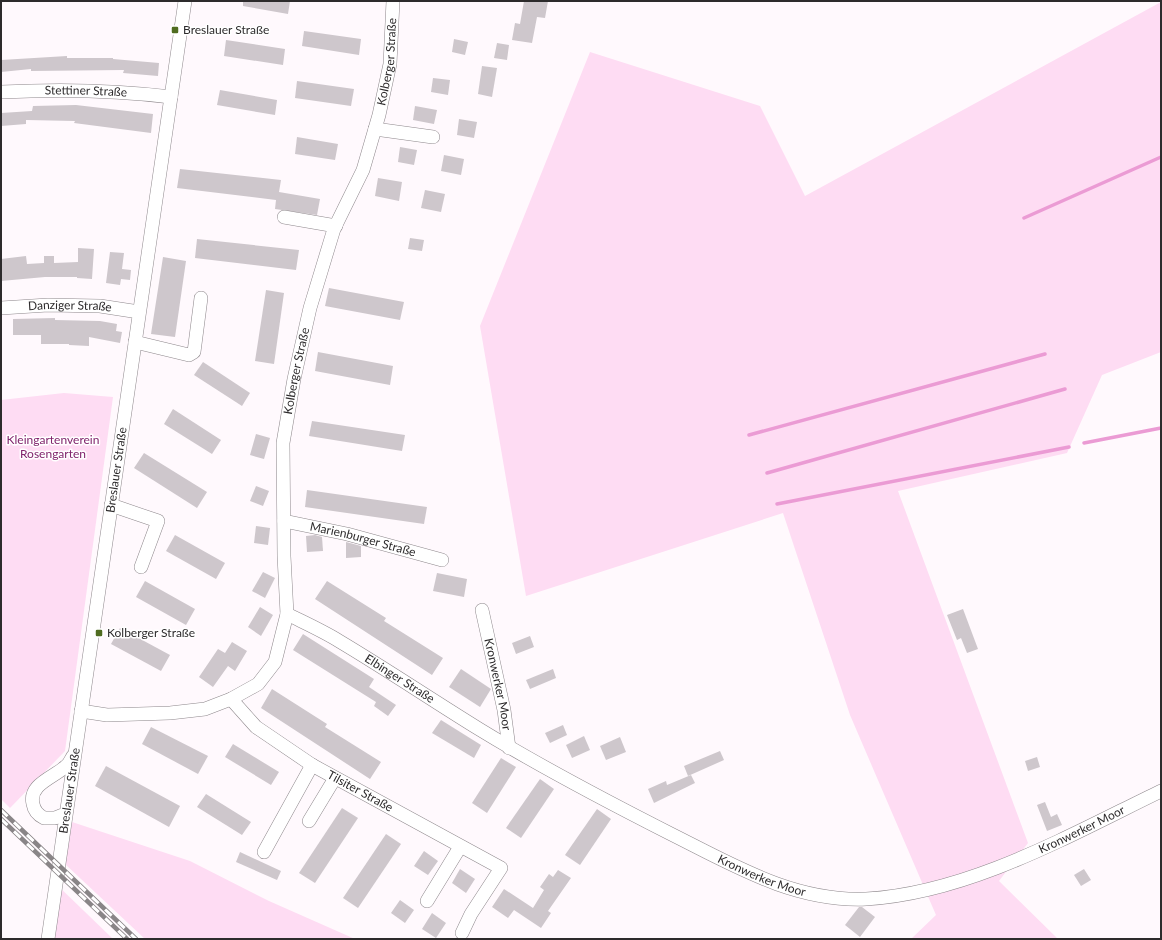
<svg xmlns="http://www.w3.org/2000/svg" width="1162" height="940" font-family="Lato,sans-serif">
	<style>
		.green { fill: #fedcf3 }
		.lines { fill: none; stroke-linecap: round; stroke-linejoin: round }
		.stream { stroke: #eb9bd4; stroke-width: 3.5 }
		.building { fill: #cec7cc }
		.minor-casing { stroke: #8e888c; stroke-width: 14 }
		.minor { stroke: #fff; stroke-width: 13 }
		.rail-casing { stroke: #898587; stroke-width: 4.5 }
		.rail { stroke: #fff; stroke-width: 3; stroke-dasharray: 9; stroke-linecap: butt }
		.poi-dot { fill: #4f6c20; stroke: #fff; stroke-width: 1.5 }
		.labels { text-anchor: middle; stroke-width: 3; stroke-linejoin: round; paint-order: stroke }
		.poi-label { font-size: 12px; fill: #2d2b2c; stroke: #fff; text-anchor: start }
		.street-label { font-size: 12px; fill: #2d2b2c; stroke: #fff }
		.park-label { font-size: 12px; fill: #81256d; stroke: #fff }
	</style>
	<rect width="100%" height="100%" fill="#fff9fd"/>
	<g class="green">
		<path d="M1161 2V352L1102 375 1067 453 898 491 1028 843 999 881 1058 939H911L936 915 850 715 783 513 526 596 480 326 590 52 760 106 805 196Z"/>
		<path d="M64 393 113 397 65 751 10 808 1 799V400Z"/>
		<path d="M72 822 190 861 269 901 355 939H145L65 864Z"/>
		<path d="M55 883 113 939H48Z"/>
	</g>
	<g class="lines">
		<g class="stream">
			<path d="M1024 218 1161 157"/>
			<path d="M749 435 1045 354"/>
			<path d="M1084 443 1161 428"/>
			<path d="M767 473 1065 389"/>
			<path d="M777 504 1069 447"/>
		</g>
	</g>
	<g class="building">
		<path d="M243 1H290L288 14 243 6Z"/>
		<path d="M524 1H548L545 18 537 17 532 43 512 40 515 23 520 24Z"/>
		<path d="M304 31 361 39 359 55 302 46Z"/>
		<path d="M454 39 468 42 465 55 452 52Z"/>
		<path d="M226 40 285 49 283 65 224 56Z"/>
		<path d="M497 43 509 45 507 60 494 58Z"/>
		<path d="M67 56V58H113V59L159 63 158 76 123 73 124 70 31 71V69L1 72V60Z"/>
		<path d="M482 66 497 68 492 97 478 94Z"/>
		<path d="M433 78 450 80 448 95 431 92Z"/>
		<path d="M297 81 354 89 351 106 295 98Z"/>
		<path d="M220 90 277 100 275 115 217 105Z"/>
		<path d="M76 105 153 114 151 133 74 123 75 121 26 120V124L1 126V113L32 111 33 106Z"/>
		<path d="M415 106 437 110 434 124 413 120Z"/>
		<path d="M459 119 477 122 474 138 457 135Z"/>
		<path d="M297 137 338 144 335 160 295 154Z"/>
		<path d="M400 147 417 150 414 165 398 162Z"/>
		<path d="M444 155 464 159 461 175 441 171Z"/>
		<path d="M180 169 281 180 279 192 320 199 317 215 275 209 276 200 177 188Z"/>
		<path d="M378 178 402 182 399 201 375 196Z"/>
		<path d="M425 190 445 194 441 212 421 208Z"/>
		<path d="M410 238 424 240 422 251 408 249Z"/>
		<path d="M197 239 299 250 296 270 195 258Z"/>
		<path d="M78 248 94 249 92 279 77 278V277H45L1 281V259L26 256 27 264 44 263V256H54V263L78 262Z"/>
		<path d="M110 252 124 253 122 269 131 270 130 280 121 279 120 285 106 283Z"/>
		<path d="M163 257 186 261 175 337 151 334Z"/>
		<path d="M329 288 404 302 400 320 325 306Z"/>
		<path d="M266 290 284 293 274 364 255 361Z"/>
		<path d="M55 318V320L100 321 117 324 116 331 122 332 120 343 89 337V346L69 345V344H41V335H13V319Z"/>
		<path d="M318 352 393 366 390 385 315 371Z"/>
		<path d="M203 362 250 393 242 406 194 375Z"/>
		<path d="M173 409 221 440 212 454 164 424Z"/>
		<path d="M312 421 405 435 402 451 309 436Z"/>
		<path d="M256 434 270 438 264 459 250 455Z"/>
		<path d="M144 453 207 492 197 508 134 468Z"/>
		<path d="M256 486 269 491 263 506 250 501Z"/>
		<path d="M307 490 427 507 424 524 305 507Z"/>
		<path d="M256 526 270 528 268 545 254 543Z"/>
		<path d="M175 535 225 563 216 579 166 551Z"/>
		<path d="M315 535 322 537 323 551 307 552 306 536Z"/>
		<path d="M346 542 361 546V557L346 558Z"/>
		<path d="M263 572 275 578 265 598 252 591Z"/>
		<path d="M437 573 467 579 464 597 433 591Z"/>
		<path d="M145 581 195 609 186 625 136 597Z"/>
		<path d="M327 581 386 618 384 621 443 658 432 675 315 599Z"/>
		<path d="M260 607 273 615 261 636 248 627Z"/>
		<path d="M963 609 978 649 967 653 961 638 957 640 947 615Z"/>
		<path d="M120 628 170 655 161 671 111 644Z"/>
		<path d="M303 634 374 679 369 687 396 705 388 716 374 706 376 702 293 650Z"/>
		<path d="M530 636 534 647 516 654 512 643Z"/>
		<path d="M232 642 247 651 235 671 228 666 213 687 199 677 218 649 225 653Z"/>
		<path d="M461 669 491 689 480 707 449 687Z"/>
		<path d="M553 669 556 678 530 689 526 680Z"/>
		<path d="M272 689 327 724 325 727 381 762 370 779 261 708Z"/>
		<path d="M441 720 481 745 474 758 432 733Z"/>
		<path d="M563 725 567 735 550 743 545 733Z"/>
		<path d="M151 727 208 756 198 774 142 744Z"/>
		<path d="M584 736 590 750 572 758 566 745Z"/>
		<path d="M620 737 626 752 606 760 600 746Z"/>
		<path d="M233 744 279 772 271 785 225 757Z"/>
		<path d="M720 751 724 760 688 776 684 766Z"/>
		<path d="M1037 757 1040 767 1028 771 1025 761Z"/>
		<path d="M501 758 516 767 487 813 472 803Z"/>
		<path d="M106 766 180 806 169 827 95 786Z"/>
		<path d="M691 775 695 783 654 803 648 789 666 781 667 785Z"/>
		<path d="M540 779 554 789 521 838 506 828Z"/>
		<path d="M206 794 251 822 242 835 197 807Z"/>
		<path d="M1045 802 1051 817 1057 814 1062 825 1047 831 1037 805Z"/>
		<path d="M342 808 358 818 315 883 299 873Z"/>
		<path d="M597 809 611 819 580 865 565 855Z"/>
		<path d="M386 834 401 844 358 908 343 898Z"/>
		<path d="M424 851 438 861 428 875 414 866Z"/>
		<path d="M240 852 281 871 277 880 236 862Z"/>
		<path d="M460 869 475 879 466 893 452 883Z"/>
		<path d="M1084 869 1091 880 1081 886 1074 875Z"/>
		<path d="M558 870 571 878 548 911 551 913 541 928 514 910 508 918 492 907 504 889 533 908 544 890 540 887 549 874 553 877Z"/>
		<path d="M400 900 414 910 405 923 391 913Z"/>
		<path d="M859 907H862L875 917 860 937 845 925Z"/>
		<path d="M432 913 446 923 436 938 422 929Z"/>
	</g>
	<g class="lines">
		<defs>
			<g id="minor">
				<path id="s1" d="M1 92C58 89 115 90 171 97"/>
				<path d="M375 129 433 137"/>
				<path d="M284 217 336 226"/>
				<path id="s2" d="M1 308 48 305 100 306 139 312"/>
				<path d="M135 342 189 355 194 352 201 298"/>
				<path d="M111 505 158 521 141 567"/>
				<path id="s3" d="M284 521 347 534 442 560"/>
				<path id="s4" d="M482 610 504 710 509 748"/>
				<path id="s5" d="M287 614C305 623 323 631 339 641 386 669 432 700 479 729 541 767 606 801 671 834 733 865 794 902 866 899 969 893 1070 835 1161 791"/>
				<path id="s6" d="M231 699 256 727 312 765 501 868 471 914 462 933"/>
				<path id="s7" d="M81 711 107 715 170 713 205 709 231 699 258 684 275 662 287 614 284 556 283 443 294 379 310 308 334 229 363 170 379 115 390 64 393 1"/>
				<path d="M65 814 55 818H44C38 815 34 810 33 804 28 784 55 777 66 766 69 764 71 759 73 756"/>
				<path d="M309 821 335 778"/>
				<path d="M264 852 312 765"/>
				<path d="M427 901 460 847"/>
				<path id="s8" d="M48 939 185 1"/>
			</g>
		</defs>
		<use href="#minor" class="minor-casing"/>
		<use href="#minor" class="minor"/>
		<defs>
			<g id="rail">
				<path d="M1 810 136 939"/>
				<path d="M1 819 127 939"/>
			</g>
		</defs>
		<use href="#rail" class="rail-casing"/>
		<use href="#rail" class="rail"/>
	</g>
	<g class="poi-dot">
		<rect x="171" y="26" width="8" height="8" rx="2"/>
		<rect x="95" y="629" width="8" height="8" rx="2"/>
	</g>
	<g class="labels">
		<g class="poi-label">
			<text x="183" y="34">Breslauer Straße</text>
			<text x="107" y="637">Kolberger Straße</text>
		</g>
		<g class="street-label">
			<text dy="4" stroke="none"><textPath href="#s7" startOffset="829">Kolberger Straße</textPath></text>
			<text dy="4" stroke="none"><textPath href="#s1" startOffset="85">Stettiner Straße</textPath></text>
			<text dy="4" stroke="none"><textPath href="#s2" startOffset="69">Danziger Straße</textPath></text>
			<text dy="4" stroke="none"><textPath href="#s7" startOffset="505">Kolberger Straße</textPath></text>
			<text dy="4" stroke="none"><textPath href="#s8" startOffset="474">Breslauer Straße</textPath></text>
			<text dy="4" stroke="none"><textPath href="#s3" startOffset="81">Marienburger Straße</textPath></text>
			<text dy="4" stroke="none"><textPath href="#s5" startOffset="130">Elbinger Straße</textPath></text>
			<text dy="4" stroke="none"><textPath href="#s4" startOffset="76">Kronwerker Moor</textPath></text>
			<text dy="4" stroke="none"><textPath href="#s8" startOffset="150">Breslauer Straße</textPath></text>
			<text dy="4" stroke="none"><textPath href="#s6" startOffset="160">Tilsiter Straße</textPath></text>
			<text dy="4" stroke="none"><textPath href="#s5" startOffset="879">Kronwerker Moor</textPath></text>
			<text dy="4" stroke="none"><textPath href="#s5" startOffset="543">Kronwerker Moor</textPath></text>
		</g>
		<g class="park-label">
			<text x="53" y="444">Kleingartenverein<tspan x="53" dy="14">Rosengarten</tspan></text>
		</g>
	</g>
	<rect width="1162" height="940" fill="none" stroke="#2d2b2c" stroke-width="4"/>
</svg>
